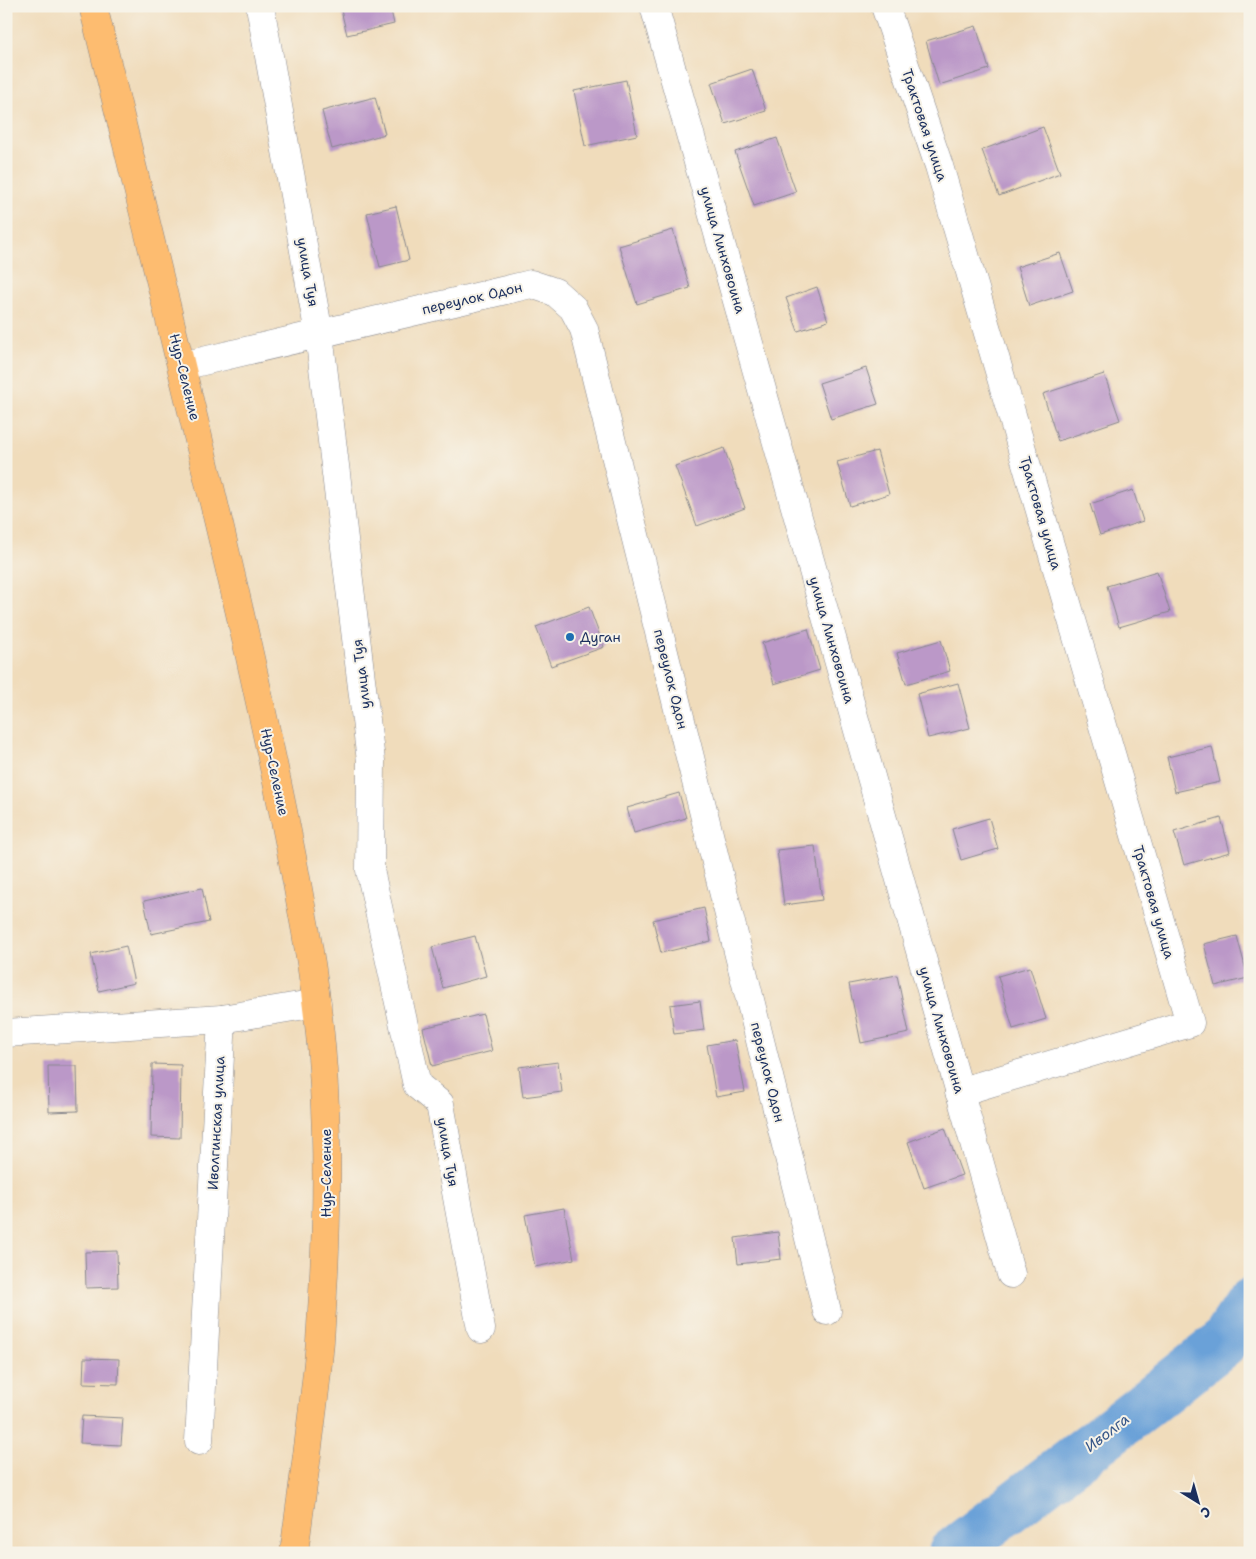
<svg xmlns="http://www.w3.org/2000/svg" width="1256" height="1559" font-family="'Shantell Sans',sans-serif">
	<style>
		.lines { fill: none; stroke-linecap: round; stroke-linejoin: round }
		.river { stroke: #6aa1d8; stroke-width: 49 }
		.building { fill: #bb98c8 }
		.minor-casing { stroke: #86868c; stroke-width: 29 }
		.highway-casing { stroke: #86868c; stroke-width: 29 }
		.minor { stroke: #fff; stroke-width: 28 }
		.highway { stroke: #fdbc6f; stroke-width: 28 }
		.poi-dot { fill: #1f6fb2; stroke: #f7f3e8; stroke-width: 2 }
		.labels { text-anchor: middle; stroke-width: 4; stroke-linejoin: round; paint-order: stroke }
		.street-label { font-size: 14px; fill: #1b2f5e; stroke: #f7f3e8 }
		.poi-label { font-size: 14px; fill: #1b2f5e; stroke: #f7f3e8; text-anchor: start }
		.water-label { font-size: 15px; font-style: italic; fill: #375789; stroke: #f7f3e8 }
	</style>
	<rect width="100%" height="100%" fill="#f7f3e8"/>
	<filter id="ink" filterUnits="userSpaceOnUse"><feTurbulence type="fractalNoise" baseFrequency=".02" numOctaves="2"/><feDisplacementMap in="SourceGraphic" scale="10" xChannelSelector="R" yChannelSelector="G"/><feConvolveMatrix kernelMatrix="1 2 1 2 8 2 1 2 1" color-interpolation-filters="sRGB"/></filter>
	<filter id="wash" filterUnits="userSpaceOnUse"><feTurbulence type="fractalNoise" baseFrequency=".0096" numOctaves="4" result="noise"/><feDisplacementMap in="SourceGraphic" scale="20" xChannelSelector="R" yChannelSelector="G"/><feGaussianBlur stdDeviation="1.12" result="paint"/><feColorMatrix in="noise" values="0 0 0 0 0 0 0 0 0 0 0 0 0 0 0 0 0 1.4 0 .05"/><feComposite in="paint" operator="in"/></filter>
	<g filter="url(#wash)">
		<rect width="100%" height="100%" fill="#f0dcbb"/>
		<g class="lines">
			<path class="river" d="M952 1553 1137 1411 1223 1343 1250 1302"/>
		</g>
		<g id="blocks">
			<g class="building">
				<path d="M340 6H390L394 24 347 35Z"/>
				<path d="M976 26 989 69 939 85 926 41Z"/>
				<path d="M752 69 766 111 725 124 711 83Z"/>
				<path d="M626 80 637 135 585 146 574 91Z"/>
				<path d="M375 97 385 134 332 149 322 111Z"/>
				<path d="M1043 127 1060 173 999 196 982 150Z"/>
				<path d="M777 138 796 192 754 206 735 152Z"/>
				<path d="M396 206 409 260 380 267 367 213Z"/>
				<path d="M673 230 690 288 637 304 619 246Z"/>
				<path d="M1060 253 1073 291 1029 306 1017 267Z"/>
				<path d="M817 287 828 321 798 331 786 298Z"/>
				<path d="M866 368 878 404 831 419 819 383Z"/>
				<path d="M1104 374 1120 420 1058 441 1043 394Z"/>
				<path d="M724 448 745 508 697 526 675 466Z"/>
				<path d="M877 451 889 494 850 506 837 462Z"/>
				<path d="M1133 490 1143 521 1100 535 1090 504Z"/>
				<path d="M1157 571 1170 612 1119 627 1107 586Z"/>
				<path d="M589 607 604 647 551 666 536 627Z"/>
				<path d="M808 629 820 670 774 684 762 643Z"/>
				<path d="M941 640 950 671 906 684 897 653Z"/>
				<path d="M958 683 970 728 928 738 917 694Z"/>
				<path d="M1212 747 1220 782 1175 792 1167 757Z"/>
				<path d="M679 793 686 818 634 833 627 808Z"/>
				<path d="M989 818 998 849 961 860 952 829Z"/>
				<path d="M1221 818 1230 852 1184 865 1174 832Z"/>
				<path d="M815 846 822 900 784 905 777 850Z"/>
				<path d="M202 888 209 922 151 934 144 901Z"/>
				<path d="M704 908 711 941 661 953 653 920Z"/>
				<path d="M475 936 486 976 443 988 432 947Z"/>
				<path d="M1237 936 1248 978 1215 986 1204 944Z"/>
				<path d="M126 946 134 983 99 991 91 954Z"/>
				<path d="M1030 967 1046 1019 1013 1029 998 976Z"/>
				<path d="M897 975 909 1033 861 1043 849 984Z"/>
				<path d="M700 1001 704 1030 674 1034 670 1005Z"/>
				<path d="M483 1014 492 1051 432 1066 423 1028Z"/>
				<path d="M735 1040 745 1092 716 1097 707 1045Z"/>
				<path d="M558 1062 562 1092 523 1097 519 1067Z"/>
				<path d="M152 1064 181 1065 180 1138 151 1137Z"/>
				<path d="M48 1066H77L78 1111 49 1112Z"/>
				<path d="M945 1128 962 1175 924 1188 908 1142Z"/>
				<path d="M564 1208 574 1259 535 1267 525 1215Z"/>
				<path d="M778 1232 781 1259 738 1264 735 1238Z"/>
				<path d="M117 1251 118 1287 86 1288 85 1252Z"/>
				<path d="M84 1358 119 1359 118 1384 83 1383Z"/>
				<path d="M82 1416 123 1418 121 1445 80 1443Z"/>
			</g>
		</g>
	</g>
	<g filter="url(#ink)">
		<use href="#blocks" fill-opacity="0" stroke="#86868c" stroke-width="1"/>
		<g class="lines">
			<defs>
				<g id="minor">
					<path d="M260 6 319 334 371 761 370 870 417 1085 440 1104 481 1329"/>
					<path d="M654 6 1011 1274"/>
					<path d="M885 6 939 166 1190 1023 959 1092"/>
					<path d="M182 366 531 284 555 292 573 308 584 329 827 1311"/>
					<path d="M6 1033 222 1019 317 1003"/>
					<path d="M199 1441 222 1019"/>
				</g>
				<path id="highway" d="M93 6C145 219 198 431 247 644 266 729 285 814 300 900 312 962 321 1025 324 1088 329 1172 326 1257 320 1341 314 1412 303 1482 294 1553"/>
			</defs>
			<use href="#minor" class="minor-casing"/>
			<use href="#highway" class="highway-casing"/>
			<use href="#minor" class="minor"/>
			<use href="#highway" class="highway"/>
		</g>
	</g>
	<circle class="poi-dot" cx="570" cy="637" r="5"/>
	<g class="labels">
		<g class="street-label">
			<text transform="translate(925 125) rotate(72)" y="5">Трактовая улица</text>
			<text transform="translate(723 250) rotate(74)" y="5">улица Линховоина</text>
			<text transform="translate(308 272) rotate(80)" y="5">улица Туя</text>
			<text transform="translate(472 298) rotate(-13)" y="5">переулок Одон</text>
			<text transform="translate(185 377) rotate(76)" y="5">Нур-Селение</text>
			<text transform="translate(1041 513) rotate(74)" y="5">Трактовая улица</text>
			<text transform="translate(832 640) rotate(74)" y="5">улица Линховоина</text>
			<text transform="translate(361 674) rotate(-97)" y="5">улица Туя</text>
			<text transform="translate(671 679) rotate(76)" y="5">переулок Одон</text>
			<text transform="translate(275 772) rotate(78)" y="5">Нур-Селение</text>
			<text transform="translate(1154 902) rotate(74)" y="5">Трактовая улица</text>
			<text transform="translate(942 1030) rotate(74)" y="5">улица Линховоина</text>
			<text transform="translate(768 1072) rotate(76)" y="5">переулок Одон</text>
			<text transform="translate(216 1123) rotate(-87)" y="5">Иволгинская улица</text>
			<text transform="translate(448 1152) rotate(80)" y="5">улица Туя</text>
			<text transform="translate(326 1173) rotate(-90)" y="5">Нур-Селение</text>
		</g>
		<g class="poi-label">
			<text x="580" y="642">Дуган</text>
		</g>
		<g class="water-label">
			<text transform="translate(1107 1433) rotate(-38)" y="5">Иволга</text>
		</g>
	</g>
	<rect width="1256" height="1559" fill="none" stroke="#f7f3e8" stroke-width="25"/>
	<g transform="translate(1198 1502) rotate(143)" stroke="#f7f3e8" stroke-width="4" paint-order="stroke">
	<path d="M0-4L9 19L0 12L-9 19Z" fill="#1b2f5e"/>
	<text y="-8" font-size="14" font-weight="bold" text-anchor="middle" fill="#1b2f5e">С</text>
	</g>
</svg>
